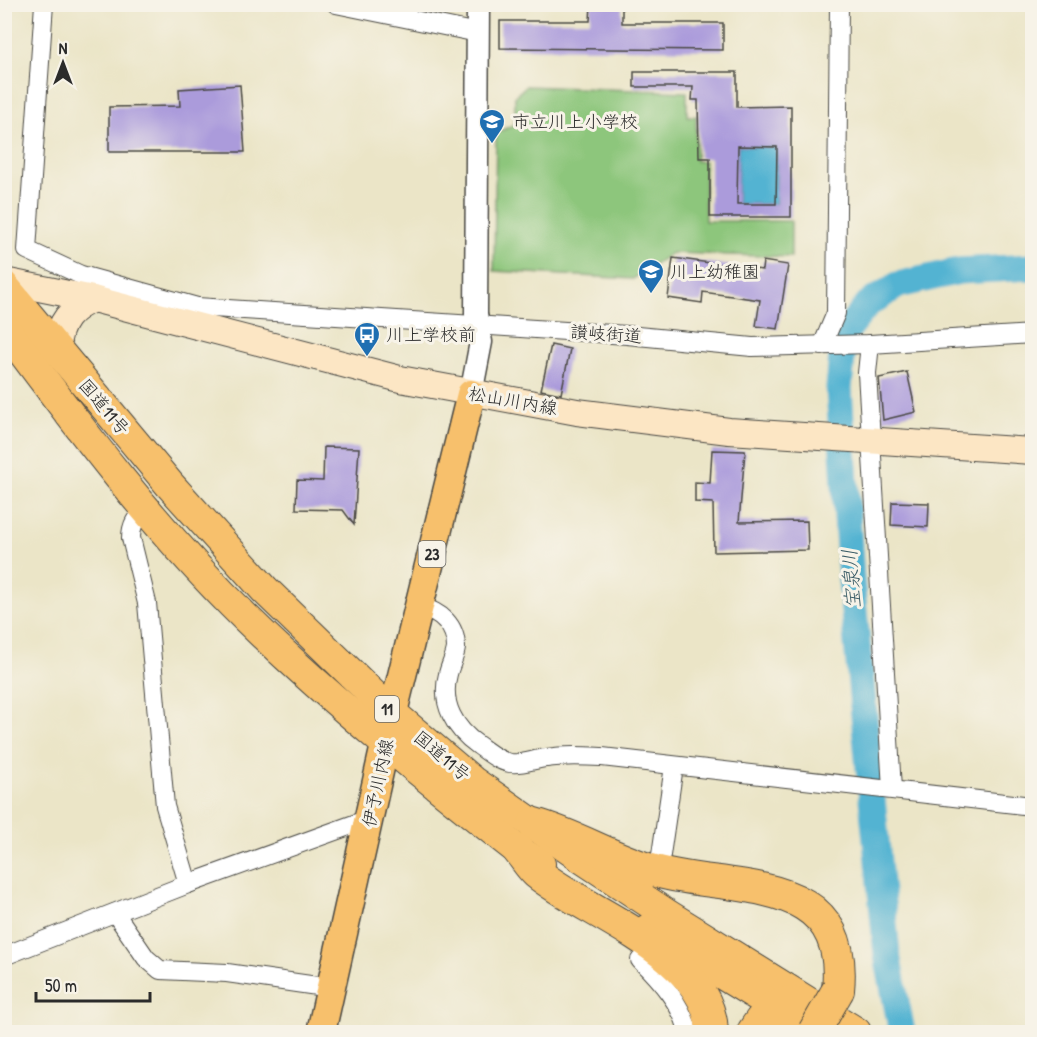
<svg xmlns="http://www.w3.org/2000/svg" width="1037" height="1037" font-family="'Patrick Hand','Klee One',sans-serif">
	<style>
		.green { fill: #8dc67b; stroke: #5c7853; stroke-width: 1.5 }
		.water { fill: #53b3d2; stroke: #3f6f7e; stroke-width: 1.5 }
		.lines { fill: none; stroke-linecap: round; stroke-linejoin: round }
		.river { stroke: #53b3d2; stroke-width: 27 }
		.building { fill: #ab9bdb; fill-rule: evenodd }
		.minor-casing { stroke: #484742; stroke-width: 20 }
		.tertiary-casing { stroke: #484742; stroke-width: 25 }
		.secondary-casing { stroke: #484742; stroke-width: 28 }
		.primary-casing { stroke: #484742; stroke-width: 31 }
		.trunk-casing { stroke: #484742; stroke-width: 32 }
		.motorway-casing { stroke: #484742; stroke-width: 34 }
		.minor { stroke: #fff; stroke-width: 18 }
		.tertiary { stroke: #fff; stroke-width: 22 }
		.secondary { stroke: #fce6c4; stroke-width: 26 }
		.primary { stroke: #f7c06c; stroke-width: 28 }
		.trunk { stroke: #f7c06c; stroke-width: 30 }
		.motorway { stroke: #f7c06c; stroke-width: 32 }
		.motorway-bridge-casing { stroke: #484742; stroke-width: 34; stroke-linecap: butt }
		.motorway-bridge { stroke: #f7c06c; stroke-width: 32 }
		.labels { text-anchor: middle; stroke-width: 6; stroke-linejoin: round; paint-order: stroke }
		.shield { fill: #f7f3e8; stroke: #686764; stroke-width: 1.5 }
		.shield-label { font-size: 16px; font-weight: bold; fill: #2b2b2b }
		.poi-label { font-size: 18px; fill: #2b2b2b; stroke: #f7f3e8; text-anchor: start }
		.street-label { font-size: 18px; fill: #2b2b2b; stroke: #f7f3e8 }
		.water-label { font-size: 20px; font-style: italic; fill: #395b65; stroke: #f7f3e8 }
	</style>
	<rect width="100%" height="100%" fill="#f7f3e8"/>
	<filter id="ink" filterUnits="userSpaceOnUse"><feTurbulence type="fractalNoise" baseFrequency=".0167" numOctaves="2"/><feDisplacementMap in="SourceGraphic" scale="12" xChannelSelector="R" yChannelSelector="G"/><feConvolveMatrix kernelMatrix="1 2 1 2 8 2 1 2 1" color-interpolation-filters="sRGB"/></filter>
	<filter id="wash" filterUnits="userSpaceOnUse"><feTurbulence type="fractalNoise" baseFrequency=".008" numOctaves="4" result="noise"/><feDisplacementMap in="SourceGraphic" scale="24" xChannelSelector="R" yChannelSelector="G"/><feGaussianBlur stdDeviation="1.35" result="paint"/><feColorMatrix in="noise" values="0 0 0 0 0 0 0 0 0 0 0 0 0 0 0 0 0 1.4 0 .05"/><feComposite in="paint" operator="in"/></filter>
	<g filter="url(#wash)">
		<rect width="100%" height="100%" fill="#ebe5c7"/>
		<path class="green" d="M526 86 687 92V116H696V161H705V221H791V257L672 253 633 279 494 271 496 133 515 124V96Z"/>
		<path class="water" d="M738 146 777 147 776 204H737Z"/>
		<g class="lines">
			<path class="river" d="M902 1032 887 955 851 580 839 388 844 334 868 304 898 285 959 271 1032 267"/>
		</g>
		<g id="blocks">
			<g class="building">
				<path d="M591 4H622V23H723V50L500 48V21H590Z"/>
				<path d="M634 72H737V107L791 106V217H710V158H699L698 100H692L693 87H634ZM738 146 777 147 776 204H737Z"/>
				<path d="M240 85 245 152H109V107L180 106 179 89Z"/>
				<path d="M673 258 762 270 763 261 788 265 778 329 756 326 760 300 703 292 702 303 668 298Z"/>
				<path d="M551 345 570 349 561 394 541 390Z"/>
				<path d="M907 372 916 412 883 420 879 378Z"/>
				<path d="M324 447 359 448 354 525 343 510 296 509 297 480 323 481Z"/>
				<path d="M712 450 745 451 739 522 807 521 808 550 714 552 713 503 695 502V482L710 483Z"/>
				<path d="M892 502 929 503 928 527 891 525Z"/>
			</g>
		</g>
	</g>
	<g filter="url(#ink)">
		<use href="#blocks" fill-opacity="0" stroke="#484742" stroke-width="1.5"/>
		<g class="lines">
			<defs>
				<g id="minor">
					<path d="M44 4 27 250 81 275 197 307"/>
					<path d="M336 4 478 33"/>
					<path d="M195 325 197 307 627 335 752 347 870 344 1032 334"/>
					<path d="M870 344 867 373 892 789"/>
					<path d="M822 346 836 313 839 4"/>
					<path d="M146 508C136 518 131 524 131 538L147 603 165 806 188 884"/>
					<path d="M420 607C440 611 456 625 456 648 455 657 450 665 448 674 440 704 455 729 478 745 488 752 498 761 510 763 523 765 534 759 546 758 565 755 583 756 602 757L1032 806"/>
					<path d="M661 855 674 766"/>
					<path d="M115 913 146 958 160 970 227 973 331 988"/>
					<path d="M4 956 188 884 371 818"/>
					<path d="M640 960C659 979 683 1005 688 1032"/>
				</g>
				<path id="tertiary" d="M471 394 481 342 476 314 478 4"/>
				<g id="secondary">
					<path d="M4 281 93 299 400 379 577 412 729 431 1032 451"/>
					<path d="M57 347C59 322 70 309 93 299"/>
				</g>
				<path id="primary" d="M321 1032 385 745 471 394"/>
				<g id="trunk">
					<path d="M4 286 170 485 265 590 393 714 472 781 580 857 668 915 856 1032"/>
					<path d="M4 327C79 428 156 530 246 618 332 702 425 777 519 851L540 864"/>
					<path d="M648 929 817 1032"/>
				</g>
				<g id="motorway">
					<path d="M534 824C574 835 609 857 648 869 728 894 850 868 838 990"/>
					<path d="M519 851C525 858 530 867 537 873 587 914 710 954 712 1032"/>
					<path d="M753 1032C772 1002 780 998 814 1006"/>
				</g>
			</defs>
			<use href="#minor" class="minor-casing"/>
			<use href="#tertiary" class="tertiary-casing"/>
			<use href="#secondary" class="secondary-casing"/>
			<use href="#primary" class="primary-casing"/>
			<use href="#trunk" class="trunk-casing"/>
			<use href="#motorway" class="motorway-casing"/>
			<use href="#minor" class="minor"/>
			<use href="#tertiary" class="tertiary"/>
			<use href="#secondary" class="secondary"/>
			<use href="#primary" class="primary"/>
			<use href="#trunk" class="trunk"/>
			<use href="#motorway" class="motorway"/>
			<defs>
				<path id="motorway-bridge" d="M814 1032 838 990"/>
			</defs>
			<use href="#motorway-bridge" class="motorway-bridge-casing"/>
			<use href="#motorway-bridge" class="motorway-bridge"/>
		</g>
	</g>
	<defs>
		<symbol id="school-pin" viewBox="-11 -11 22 30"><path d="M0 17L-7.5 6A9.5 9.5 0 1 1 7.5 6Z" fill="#1f6fb2" stroke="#f7f3e8"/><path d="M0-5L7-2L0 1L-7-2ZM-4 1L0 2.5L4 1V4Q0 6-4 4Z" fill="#fff"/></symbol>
		<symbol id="bus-pin" viewBox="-11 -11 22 30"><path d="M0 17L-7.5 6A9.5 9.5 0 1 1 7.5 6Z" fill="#1f6fb2" stroke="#f7f3e8"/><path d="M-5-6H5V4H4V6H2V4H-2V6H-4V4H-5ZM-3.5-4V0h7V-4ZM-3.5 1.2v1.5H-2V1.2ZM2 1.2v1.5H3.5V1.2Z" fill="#fff"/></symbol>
	</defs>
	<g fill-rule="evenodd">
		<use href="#school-pin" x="477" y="107" width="30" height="40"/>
		<use href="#school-pin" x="636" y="257" width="30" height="40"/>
		<use href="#bus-pin" x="352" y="320" width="30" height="40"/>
	</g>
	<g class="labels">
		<g class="shield">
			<rect x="418.5" y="541" width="27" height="26" rx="4.5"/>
			<rect x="375" y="696" width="24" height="26" rx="4.5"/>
		</g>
		<g class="shield-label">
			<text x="432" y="560">23</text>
			<text x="387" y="715">11</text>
		</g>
		<g class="poi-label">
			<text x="512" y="128">市立川上小学校</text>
			<text x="670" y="278">川上幼稚園</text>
			<text x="386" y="341">川上学校前</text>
		</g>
		<g class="street-label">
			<text transform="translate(606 334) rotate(4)" y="6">讃岐街道</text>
			<text transform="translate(513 401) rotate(10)" y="6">松山川内線</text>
			<text transform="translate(104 407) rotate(50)" y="6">国道11号</text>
			<text transform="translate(442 756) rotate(40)" y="6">国道11号</text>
			<text transform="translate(378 783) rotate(-78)" y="6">伊予川内線</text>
		</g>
		<g class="water-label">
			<text transform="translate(851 579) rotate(-94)" y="7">宝泉川</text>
		</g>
	</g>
	<rect width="1037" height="1037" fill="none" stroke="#f7f3e8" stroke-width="24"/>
	<g transform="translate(63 63)" stroke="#f7f3e8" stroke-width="4.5" paint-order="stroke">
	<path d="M0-4.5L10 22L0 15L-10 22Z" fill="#2b2b2b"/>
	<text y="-9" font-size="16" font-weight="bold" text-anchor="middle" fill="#2b2b2b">N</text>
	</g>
	<path d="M36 992v9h114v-9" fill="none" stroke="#2b2b2b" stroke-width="3"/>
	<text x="45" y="992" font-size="18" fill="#2b2b2b" stroke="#f7f3e8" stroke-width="4.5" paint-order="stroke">50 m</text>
</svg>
